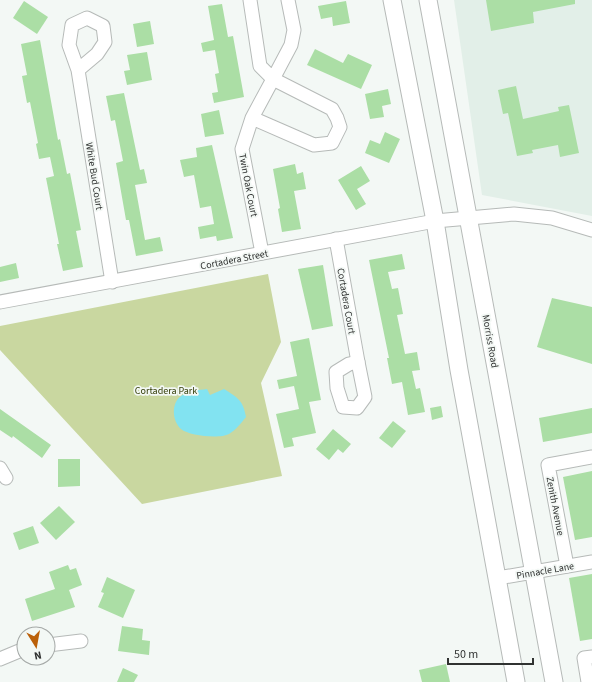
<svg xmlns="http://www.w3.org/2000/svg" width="592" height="682" font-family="'Source Sans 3',sans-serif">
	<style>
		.built { fill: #e2efe8 }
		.green { fill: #c9d7a0 }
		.water { fill: #82e3f1 }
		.building { fill: #abdea5 }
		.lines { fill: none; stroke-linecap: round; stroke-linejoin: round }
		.minor-casing { stroke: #b6bab8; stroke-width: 15 }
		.major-casing { stroke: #b6bab8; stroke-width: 19 }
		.minor { stroke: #fff; stroke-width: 13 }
		.major { stroke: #fff; stroke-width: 17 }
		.labels { text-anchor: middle; stroke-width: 3.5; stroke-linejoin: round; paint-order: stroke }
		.street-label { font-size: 10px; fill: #303231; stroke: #f3f8f5 }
		.park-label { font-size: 10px; fill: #323c06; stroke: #f3f8f5 }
	</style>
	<rect width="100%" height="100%" fill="#f3f8f5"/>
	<path class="built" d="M454 0H592V216L482 195Z"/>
	<path class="green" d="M268 274 281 342 261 383 282 476 142 504 0 350V326Z"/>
	<path class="water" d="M207 389 210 395 224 389C238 398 243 400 246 417 241 423 236 430 229 434 220 439 189 436 181 429 172 421 171 403 181 396 187 391 199 390 207 389Z"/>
	<g class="building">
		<path d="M486 0H575V4L533 12 534 23 491 31Z"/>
		<path d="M24 1 48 17 37 34 13 18Z"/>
		<path d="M346 1 350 23 333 26 332 17 321 19 318 6Z"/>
		<path d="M222 4 228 37 233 36 244 97 214 103 212 93 218 92 215 74 219 73 215 50 203 52 201 43 214 40 208 6Z"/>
		<path d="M150 21 154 44 137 47 133 24Z"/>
		<path d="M40 40 58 140 60 139 67 174 70 173 81 230 76 231 83 267 63 271 57 244H59L46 178 54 176 50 157 39 159 36 144 38 143 30 102 27 103 22 76 27 75 21 44Z"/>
		<path d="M315 49 343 63 348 54 372 65 361 89 307 65Z"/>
		<path d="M147 52 152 80 127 85 124 71 130 70 127 55Z"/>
		<path d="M516 86 523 119 559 111 558 107 569 105 579 153 560 157 558 145 532 150 533 153 517 156 508 113 503 114 498 90Z"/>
		<path d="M388 89 391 104 382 106 384 117 370 119 365 94Z"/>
		<path d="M124 93 140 170 144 169 147 183 135 185 145 240 160 237 163 251 136 256 129 220H126L116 163 123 161 115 120 111 121 106 96Z"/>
		<path d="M219 110 224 134 205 137 201 114Z"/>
		<path d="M385 132 400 139 389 163 365 153 370 140 380 144Z"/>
		<path d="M212 145 233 238 217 241 216 236 200 239 198 227 214 224 211 206 200 208 194 175 184 177 180 160 197 157 196 148Z"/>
		<path d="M295 164 297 174 303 172 306 189 294 191 301 229 282 232 278 209 280 208 273 169Z"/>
		<path d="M361 166 370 181 357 189 366 204 356 210 338 180Z"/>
		<path d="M402 254 405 269 388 272 392 289 398 288 403 314 397 315 405 354 417 352 420 370 412 371 416 389 420 388 425 412 408 415 402 382 392 384 387 358H389L369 260Z"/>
		<path d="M16 263 19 278 0 282V267Z"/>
		<path d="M323 265 333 326 312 330 298 269Z"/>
		<path d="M552 298 592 307V364L537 347Z"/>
		<path d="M309 338 321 400 309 402 316 433 292 438 294 446 284 448 276 414 299 409 294 386 279 389 277 380 297 376 290 342Z"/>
		<path d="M441 406 443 417 432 420 430 408Z"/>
		<path d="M592 408V433L543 442 539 418Z"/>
		<path d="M0 409 51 445 42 458 13 436 12 438 0 430Z"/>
		<path d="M393 421 406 431 392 448 379 438Z"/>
		<path d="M333 429 351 444 343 453 338 449 329 460 316 449Z"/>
		<path d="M58 459H80V486L58 487Z"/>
		<path d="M592 471V537L575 540 563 477Z"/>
		<path d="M59 506 75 522 56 540 40 523Z"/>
		<path d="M33 526 39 543 19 550 13 533Z"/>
		<path d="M68 565 70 570 76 568 82 585 69 590 75 607 32 621 25 599 55 589 49 572Z"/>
		<path d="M592 574V639L580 641 569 578Z"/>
		<path d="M107 577 135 590 123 618 98 607 104 593 101 592Z"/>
		<path d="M122 626 143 629 142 640 150 641 149 655 118 651Z"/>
		<path d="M446 664 450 682H422L419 670Z"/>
		<path d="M123 668 138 675 134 682H117Z"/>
	</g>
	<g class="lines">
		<defs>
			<g id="minor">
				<path d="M250 0 260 66 273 79 291 45 294 30 288 0"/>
				<path d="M78 70 69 45 72 25 87 18 103 26 105 42 97 54 78 70 112 282"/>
				<path d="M252 118 314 145 332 143 340 127 337 118 332 109 273 79 252 118 242 149 262 253"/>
				<path d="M336 239 358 362"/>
				<path d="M0 302 435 221 514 214 552 218 592 230"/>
				<path d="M358 362 365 397 357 408 343 407 337 388 336 372 349 364Z"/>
				<path d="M0 468 6 478"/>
				<path d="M567 566 548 465 592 457"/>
				<path d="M498 578 592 562"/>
				<path d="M48 645 81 641"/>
				<path d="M0 659 24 649"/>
				<path d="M588 682 584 658 592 657"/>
			</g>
			<g id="major">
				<path d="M392 0 435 221 459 370 516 682"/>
				<path d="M428 0 554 682"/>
			</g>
		</defs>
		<use href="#minor" class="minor-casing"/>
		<use href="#major" class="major-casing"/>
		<use href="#minor" class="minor"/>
		<use href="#major" class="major"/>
	</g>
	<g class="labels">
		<g class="street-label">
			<text transform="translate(95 176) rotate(81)" y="4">White Bud Court</text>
			<text transform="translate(249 185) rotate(79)" y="4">Twin Oak Court</text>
			<text transform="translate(234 259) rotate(-11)" y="4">Cortadera Street</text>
			<text transform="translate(347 301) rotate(80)" y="4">Cortadera Court</text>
			<text transform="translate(491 341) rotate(80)" y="4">Morriss Road</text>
			<text transform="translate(556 506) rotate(79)" y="4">Zenith Avenue</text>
			<text transform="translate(545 570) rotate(-10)" y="4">Pinnacle Lane</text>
		</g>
		<g class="park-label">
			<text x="166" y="394">Cortadera Park</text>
		</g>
	</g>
	<g transform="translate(36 646) rotate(169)"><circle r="19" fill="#f3f8f5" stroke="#a5a9a7"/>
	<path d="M0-3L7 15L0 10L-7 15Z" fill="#bb6009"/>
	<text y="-6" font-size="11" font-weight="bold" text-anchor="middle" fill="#303231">N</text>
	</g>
	<path d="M448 658v6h85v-6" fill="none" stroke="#303231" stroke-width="2"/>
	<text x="454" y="658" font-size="12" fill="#303231" stroke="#f3f8f5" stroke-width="3" paint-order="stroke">50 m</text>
</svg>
